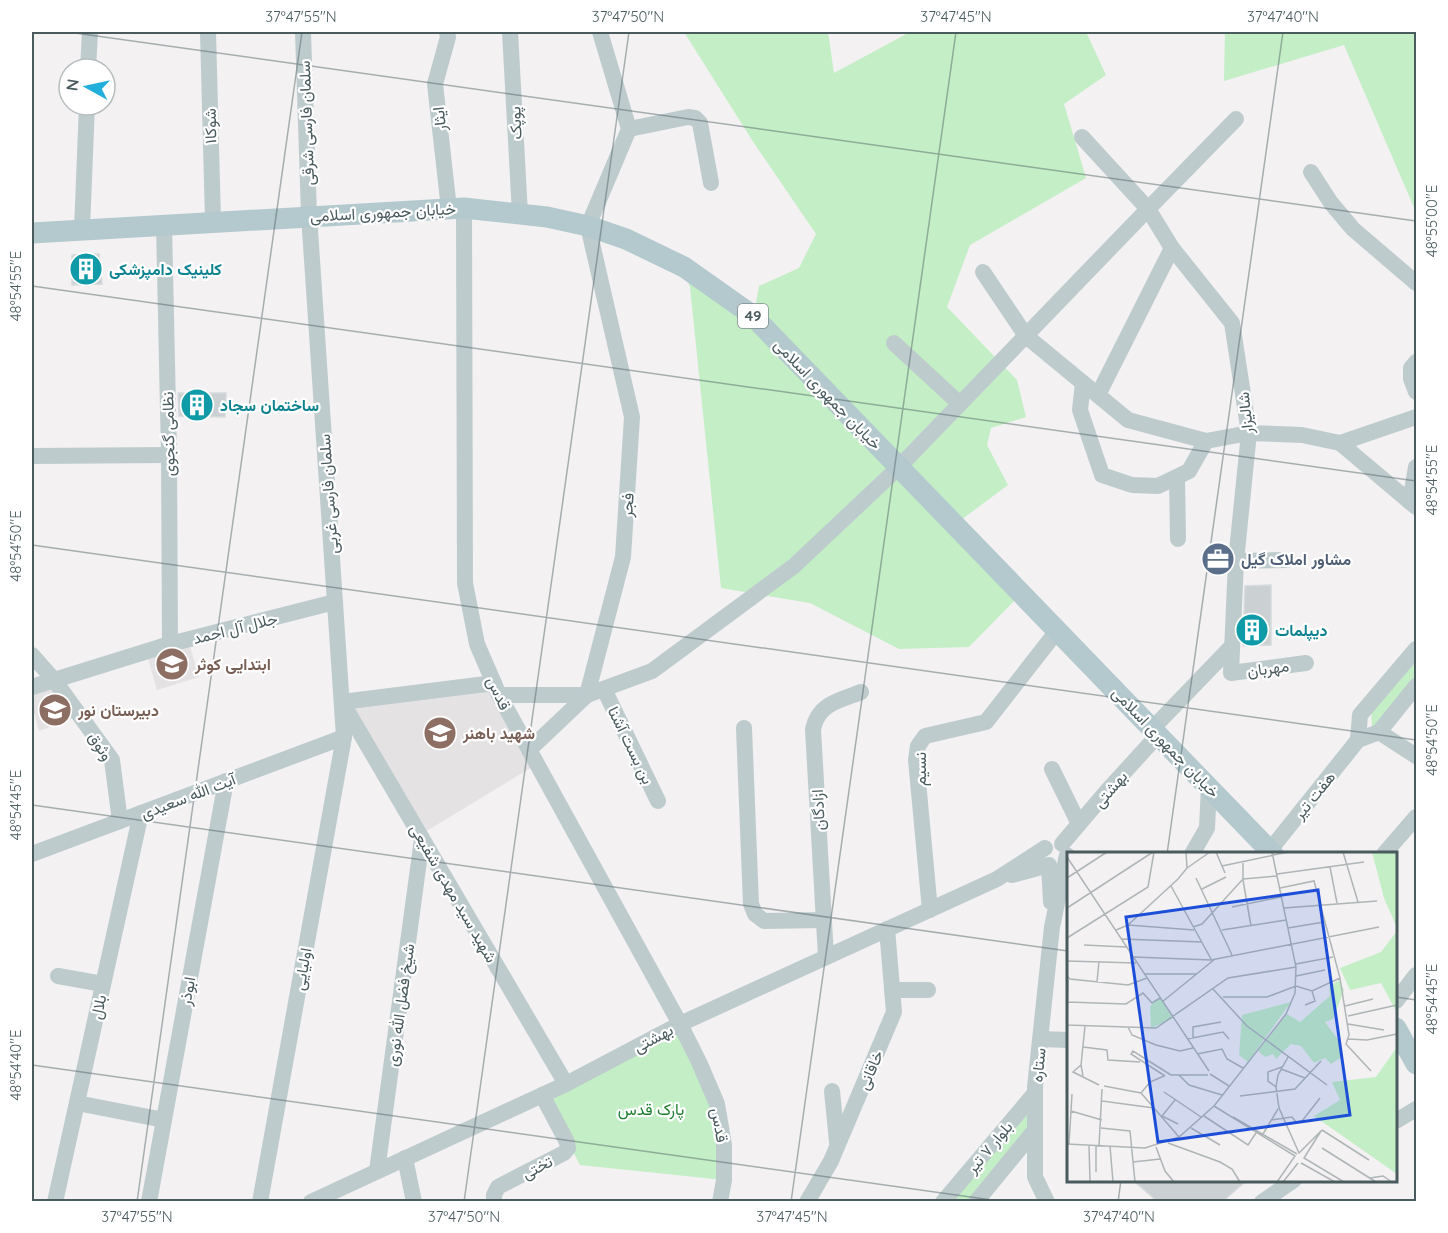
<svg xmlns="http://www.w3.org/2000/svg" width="1448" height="1233" font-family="Quicksand,Vazirmatn,sans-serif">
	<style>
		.education { fill: #e4e2e3 }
		.green { fill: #c3eec6 }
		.building { fill: #cbd0d3; stroke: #d6dadc; stroke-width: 1.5 }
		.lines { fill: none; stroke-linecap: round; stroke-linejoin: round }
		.minor { stroke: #becbcd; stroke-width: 16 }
		.major { stroke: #b3c9ce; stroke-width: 21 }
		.ticks { fill: none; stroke: #4a5b5e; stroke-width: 1.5; stroke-opacity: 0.45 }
		.labels { text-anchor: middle; stroke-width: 4.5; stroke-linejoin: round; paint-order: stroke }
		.shield { fill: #fff; stroke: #808c8e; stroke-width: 1.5 }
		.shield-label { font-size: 15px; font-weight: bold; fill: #4a5b5e }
		.street-label { font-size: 16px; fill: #4a5b5e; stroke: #fff }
		.culture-label { font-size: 16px; font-weight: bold; fill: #0d838f; stroke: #fff; text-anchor: start }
		.service-label { font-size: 16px; font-weight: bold; fill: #4e5e75; stroke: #fff; text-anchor: start }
		.education-label { font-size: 16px; font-weight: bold; fill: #785e54; stroke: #fff; text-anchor: start }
		.park-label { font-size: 16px; fill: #1d7d2e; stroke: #fff }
		.inset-road { fill: none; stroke: #afb5b7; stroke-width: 1.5 }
		.view { fill: #1d4ed8; fill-opacity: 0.15; stroke: #1d4ed8; stroke-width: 3 }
		.inset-edge { fill: none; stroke: #4a5b5e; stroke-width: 3 }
		.neatline { fill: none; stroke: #4a5b5e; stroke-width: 2 }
		.ticks-label { font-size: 15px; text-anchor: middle; fill: #4a5b5e }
	</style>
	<rect width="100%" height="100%" fill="#f3f1f2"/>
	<g class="education">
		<path d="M188 639 199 677 157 690 146 652Z"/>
		<path d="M54 680 80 716 39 731 32 705V687Z"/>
		<path d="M493 683 537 764 420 835 342 702Z"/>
	</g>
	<g class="green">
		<path d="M684 32H828L834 73 910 32H1086L1106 75 1064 104 1086 178 970 245 947 307 1017 380 1026 417 991 428 987 445 1008 485 961 520 755 309 759 286 799 268 816 234 752 140Z"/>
		<path d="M1225 32H1416V212L1344 45 1224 81Z"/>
		<path d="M684 269 751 316 1021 594 969 647 899 649 810 603 721 588 690 287Z"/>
		<path d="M1416 655V686L1373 740 1371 711Z"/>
		<path d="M680 1024 717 1104 724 1180 580 1165 543 1095Z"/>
		<path d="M1035 1093V1124L970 1201 944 1202Z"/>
	</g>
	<g class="building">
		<path d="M99 254 102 284 72 285V255Z"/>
		<path d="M178 393H226L225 417 179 416Z"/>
		<path d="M1225 550V568H1211L1210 551Z"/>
		<path d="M1271 585V645L1243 646 1245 586Z"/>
		<path d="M1133 1180H1247L1222 1202H1158Z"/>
	</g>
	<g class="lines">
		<g class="minor">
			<path d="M208 32 213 221"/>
			<path d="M447 32 448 37 435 84 449 209"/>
			<path d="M510 32 520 214"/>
			<path d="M88 69 90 32"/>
			<path d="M629 129 688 117 695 118 700 123 711 183"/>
			<path d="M1082 137 1148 209 1172 248 1232 323 1249 433 1236 561 1231 673 1306 663"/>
			<path d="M1311 172 1331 203 1353 229 1416 283"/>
			<path d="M464 208 465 583 477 644 499 695 680 1024 699 1062 717 1104 724 1145V1180L720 1202"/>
			<path d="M164 224 169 455 170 644"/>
			<path d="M82 229 87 105"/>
			<path d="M983 272 1026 336 1128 420 1206 441 1249 433 1302 435 1340 443 1416 417"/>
			<path d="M894 343 960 404"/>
			<path d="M1416 362 1411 368V379L1416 392"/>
			<path d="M1083 383 1080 410 1102 475 1132 485 1158 486 1189 471 1206 441"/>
			<path d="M1098 395 1172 248"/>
			<path d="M1340 443 1416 507"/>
			<path d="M32 456 169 455"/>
			<path d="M1177 477 1178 539"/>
			<path d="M1410 502 1416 467"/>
			<path d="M1236 561 1287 560"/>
			<path d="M32 655 54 680 112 760 120 821"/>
			<path d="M494 683 342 702 566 1084"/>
			<path d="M32 687 170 644 335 602"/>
			<path d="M604 689 658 801"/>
			<path d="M499 695H587"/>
			<path d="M587 695 623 557 632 417 588 226 629 129 600 32"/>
			<path d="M744 728 751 904 755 914 764 921 824 920"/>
			<path d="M1153 728 1232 646"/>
			<path d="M1379 732 1416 756"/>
			<path d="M1358 740 1360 715 1416 649"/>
			<path d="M529 750 587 695 652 671 794 566 899 467 1148 209 1236 119"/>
			<path d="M1052 769 1079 824"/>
			<path d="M1062 844 1107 791 1159 734"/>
			<path d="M1270 850 1358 740 1379 732 1416 686"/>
			<path d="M32 854 344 737"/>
			<path d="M1192 854 1207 828 1209 786"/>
			<path d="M1384 854 1416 817"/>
			<path d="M1012 875 1049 865 1051 902"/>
			<path d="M930 910 916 760 918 746 925 736 986 722 1057 631"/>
			<path d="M826 957 813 729C819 703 839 701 861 692"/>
			<path d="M58 976 103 984"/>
			<path d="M892 990H928"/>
			<path d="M1396 1001 1416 975"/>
			<path d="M1041 1039 1068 1040"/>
			<path d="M832 1091 837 1142"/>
			<path d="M77 1103 164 1120"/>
			<path d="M1396 1121 1416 1109"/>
			<path d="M405 1158 414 1202"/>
			<path d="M377 1171 422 839"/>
			<path d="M55 1202 141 813"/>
			<path d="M149 1202 226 781"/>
			<path d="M260 1202 344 737 309 215 303 32"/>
			<path d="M311 1202 566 1084 680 1024 997 879 1045 848"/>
			<path d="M494 1202V1195L498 1187 564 1153 568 1148 567 1142 542 1095"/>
			<path d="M807 1202 831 1161 894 1012 887 929"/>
			<path d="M943 1202 1035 1093"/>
			<path d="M976 1202 1035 1130"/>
			<path d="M1047 1202 1035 1177V1087L1052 927 1067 855"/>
			<path d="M1262 1202 1294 1180"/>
		</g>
		<g class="major">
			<path d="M32 233 464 208 547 217 588 226 626 239 684 267 752 315 1273 854"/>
			<path d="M1396 1028 1416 1064"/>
		</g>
	</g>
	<path class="ticks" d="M68 32 1416 221M32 286 1416 481M32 545 1416 740M32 805 1068 951M1167 854 1283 32M1396 997 1416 1000M32 1065 1006 1202M137 1202 302 32M464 1202 629 32M791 1202 956 32M1118 1202 1121 1180"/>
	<defs>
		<symbol id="building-disc" viewBox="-11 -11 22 22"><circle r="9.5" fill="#0f9aa8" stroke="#fff"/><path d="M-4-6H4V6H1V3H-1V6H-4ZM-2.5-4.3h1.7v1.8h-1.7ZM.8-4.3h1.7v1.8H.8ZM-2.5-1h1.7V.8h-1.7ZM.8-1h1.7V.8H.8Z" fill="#fff"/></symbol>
		<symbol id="office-disc" viewBox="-11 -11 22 22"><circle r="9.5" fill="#5c6f8a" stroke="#fff"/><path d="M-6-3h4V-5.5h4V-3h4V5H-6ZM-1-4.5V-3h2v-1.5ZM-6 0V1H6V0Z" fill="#fff"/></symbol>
		<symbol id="school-disc" viewBox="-11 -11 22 22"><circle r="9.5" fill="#8d6e63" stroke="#fff"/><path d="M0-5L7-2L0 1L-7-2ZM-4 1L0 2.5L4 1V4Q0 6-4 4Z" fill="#fff"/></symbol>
	</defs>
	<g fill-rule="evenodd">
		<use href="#building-disc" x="67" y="250" width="38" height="38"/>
		<use href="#building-disc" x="178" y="386" width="38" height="38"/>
		<use href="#office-disc" x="1199" y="540" width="38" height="38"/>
		<use href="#building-disc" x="1233" y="611" width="38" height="38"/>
		<use href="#school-disc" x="153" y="645" width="38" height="38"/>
		<use href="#school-disc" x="36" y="691" width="38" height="38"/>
		<use href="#school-disc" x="421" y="714" width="38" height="38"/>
	</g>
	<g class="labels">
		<rect class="shield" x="738" y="304" width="30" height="24" rx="4.5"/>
		<g class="shield-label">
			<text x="753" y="321">49</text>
		</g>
		<g class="street-label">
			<text transform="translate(439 119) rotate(-96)" y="6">ایثار</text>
			<text transform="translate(306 123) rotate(-92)" y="6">سلمان فارسی شرقی</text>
			<text transform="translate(515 123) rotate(-93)" y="6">پوپک</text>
			<text transform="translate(210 126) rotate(-91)" y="6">شوکا۱</text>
			<text transform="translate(383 212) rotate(-3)" y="6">خیابان جمهوری اسلامی</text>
			<text transform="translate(828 394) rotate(46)" y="6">خیابان جمهوری اسلامی</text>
			<text transform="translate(1245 413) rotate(-96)" y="6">شالیزار</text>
			<text transform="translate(168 434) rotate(-91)" y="6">نظامی گنجوی</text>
			<text transform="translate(328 494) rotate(-94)" y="6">سلمان فارسی غربی</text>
			<text transform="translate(627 505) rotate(-86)" y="6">فجر</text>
			<text transform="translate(235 628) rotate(-14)" y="6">جلال آل احمد</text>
			<text transform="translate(1268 668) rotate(-8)" y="6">مهربان</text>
			<text transform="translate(499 693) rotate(65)" y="6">قدس</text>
			<text transform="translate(1166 742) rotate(46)" y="6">خیابان جمهوری اسلامی</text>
			<text transform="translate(631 745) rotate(64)" y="6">بن بست آشنا</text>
			<text transform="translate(101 746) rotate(57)" y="6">وثوق</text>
			<text transform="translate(920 769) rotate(-90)" y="6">نسیم</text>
			<text transform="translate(1110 789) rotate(-49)" y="6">بهشتی</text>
			<text transform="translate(1314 795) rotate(-51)" y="6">هفت تیر</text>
			<text transform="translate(188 796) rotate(-21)" y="6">آیت الله سعیدی</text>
			<text transform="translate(818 810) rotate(-93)" y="6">ازادگان</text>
			<text transform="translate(454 893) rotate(60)" y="6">شهید سید مهدی شفیعی</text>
			<text transform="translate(302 969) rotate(-80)" y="6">اولیایی</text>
			<text transform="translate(187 991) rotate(-80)" y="6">ابوذر</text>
			<text transform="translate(400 1005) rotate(-82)" y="6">شیخ فضل الله نوری</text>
			<text transform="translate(98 1007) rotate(-78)" y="6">بلال</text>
			<text transform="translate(653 1038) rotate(-28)" y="6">بهشتی</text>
			<text transform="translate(1038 1065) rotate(-84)" y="6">ستاره</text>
			<text transform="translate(870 1070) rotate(-67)" y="6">خاقانی</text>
			<text transform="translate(720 1125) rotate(80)" y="6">قدس</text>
			<text transform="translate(989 1147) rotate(-50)" y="6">بلوار ۷ تیر</text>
			<text transform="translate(537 1167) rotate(-27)" y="6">تختی</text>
		</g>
		<g class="culture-label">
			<text x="109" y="275">کلینیک دامپزشکی</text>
			<text x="220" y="411">ساختمان سجاد</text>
			<text x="1275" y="636">دیپلمات</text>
		</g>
		<g class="service-label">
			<text x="1241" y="565">مشاور املاک گیل</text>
		</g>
		<g class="education-label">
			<text x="195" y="670">ابتدایی کوثر</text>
			<text x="78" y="716">دبیرستان نور</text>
			<text x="463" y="739">شهید باهنر</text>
		</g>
		<g class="park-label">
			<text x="651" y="1115">پارک قدس</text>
		</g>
	</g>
	<g transform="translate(1067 852)">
		<rect width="330" height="330" fill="#f3f1f2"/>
		<path d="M305 0H330V76L317 46ZM330 79V161L314 131 283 138 273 116 314 100ZM272 128 277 138 266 167 258 170 272 189 276 204 264 212 258 206 247 211 234 194 224 192 209 207 206 202 198 205 191 199 220 162 233 170 263 144 262 135ZM93 146 107 166 84 176 83 154ZM224 150 181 210 172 203 175 163ZM330 195V322L247 264 273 248 265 230 309 225Z" fill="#c3eec6"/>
		<path class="inset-road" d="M149 0 158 21M276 0 291 50M0 5 142 219M155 14 221 0M263 15 270 51M120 16 143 0M210 22 297 10M0 26 40 0M129 26 165 103M176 27 210 24M176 28 184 74M104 34 144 107M135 37 159 25M165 55 214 45M0 56 86 0M217 56 310 49M61 73 111 27 120 16 119 0M126 75 135 72 176 27V9M221 76 257 70M49 78 61 73 127 78M155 78 219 68M0 86 81 35 87 0M55 87 135 90M17 93 59 95M67 105 144 108 312 75M0 109 69 111M229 112 266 105M77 122H129M0 124 3 127 61 133 80 126M229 124 258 118M273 126 282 183 279 192 304 219M30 130 32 109M146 137 180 174 260 233M156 145H200L229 134 245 139 273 126 247 29 213 36M0 150 59 152 76 141 85 151 93 146M95 150 148 107M238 153 248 149 245 139M278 154 306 147M281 164 330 153M281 172 317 178M0 173 89 176 161 126 229 115M0 173 1 128M61 175 65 183 89 193 113 199 126 196M126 186V175L154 170M120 187 156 180 162 187M281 187 300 188 330 182M16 195 40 198 41 208 73 210M130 202 155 197 160 207 176 216M221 205 211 223 209 235 212 256 232 301 255 278M14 213 18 174M214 217 238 226M143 222 162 234M104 223H141M112 223 122 233 155 243M16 224 14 213 6 220 32 233M98 224 64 202 66 199 104 223M37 234 74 241M209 235 201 229V220L215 215M97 240 134 265M74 241 83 230 97 224M74 241 112 285M173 244 228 237 254 209M108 248 95 264 111 272M35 249 87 256M147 254 228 304 210 330M4 259 35 268M137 264 181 293 189 281M166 265 230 302M204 268 225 265 229 270 235 269 253 246M34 276 63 279 68 330M124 276 153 293M255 278 302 308M254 279 237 306 277 330M196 282 211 257M101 291 153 310 165 317 173 330M0 292 78 296 112 285 147 254 219 162 228 141 229 115 205 0M2 292 5 242M22 293 23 330M29 294V320M32 294 35 237M43 294 46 330M89 295 98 319 107 330M255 296 309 330M66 310 93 307M234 311 268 330M303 326 316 324 325 330M216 330 231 311"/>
		<path class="view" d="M251 38 283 263 91 290 59 65Z"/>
		<rect width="330" height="330" class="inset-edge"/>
	</g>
	<rect width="1448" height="1233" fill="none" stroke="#ffffff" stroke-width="66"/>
	<g transform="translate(87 87) rotate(278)"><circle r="28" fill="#ffffff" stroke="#b7bdbf" stroke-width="1.5"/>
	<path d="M0-4.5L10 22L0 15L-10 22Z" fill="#23afdc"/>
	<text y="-9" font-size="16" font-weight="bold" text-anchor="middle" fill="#4a5b5e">N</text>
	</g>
	<rect x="33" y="33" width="1382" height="1167" class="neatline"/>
	<g class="ticks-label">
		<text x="301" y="22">37°47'55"N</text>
		<text x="628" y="22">37°47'50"N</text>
		<text x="956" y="22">37°47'45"N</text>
		<text x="1283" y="22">37°47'40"N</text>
		<text transform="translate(1432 221) rotate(-90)" y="5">48°55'00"E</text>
		<text transform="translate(16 286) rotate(-90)" y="5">48°54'55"E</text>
		<text transform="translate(1432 480) rotate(-90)" y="5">48°54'55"E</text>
		<text transform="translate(16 546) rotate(-90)" y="5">48°54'50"E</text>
		<text transform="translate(1432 740) rotate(-90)" y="5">48°54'50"E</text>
		<text transform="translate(16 805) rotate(-90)" y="5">48°54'45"E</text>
		<text transform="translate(1432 999) rotate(-90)" y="5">48°54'45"E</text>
		<text transform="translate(16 1065) rotate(-90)" y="5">48°54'40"E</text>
		<text x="137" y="1222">37°47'55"N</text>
		<text x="464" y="1222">37°47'50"N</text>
		<text x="792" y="1222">37°47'45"N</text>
		<text x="1119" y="1222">37°47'40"N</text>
	</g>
</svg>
